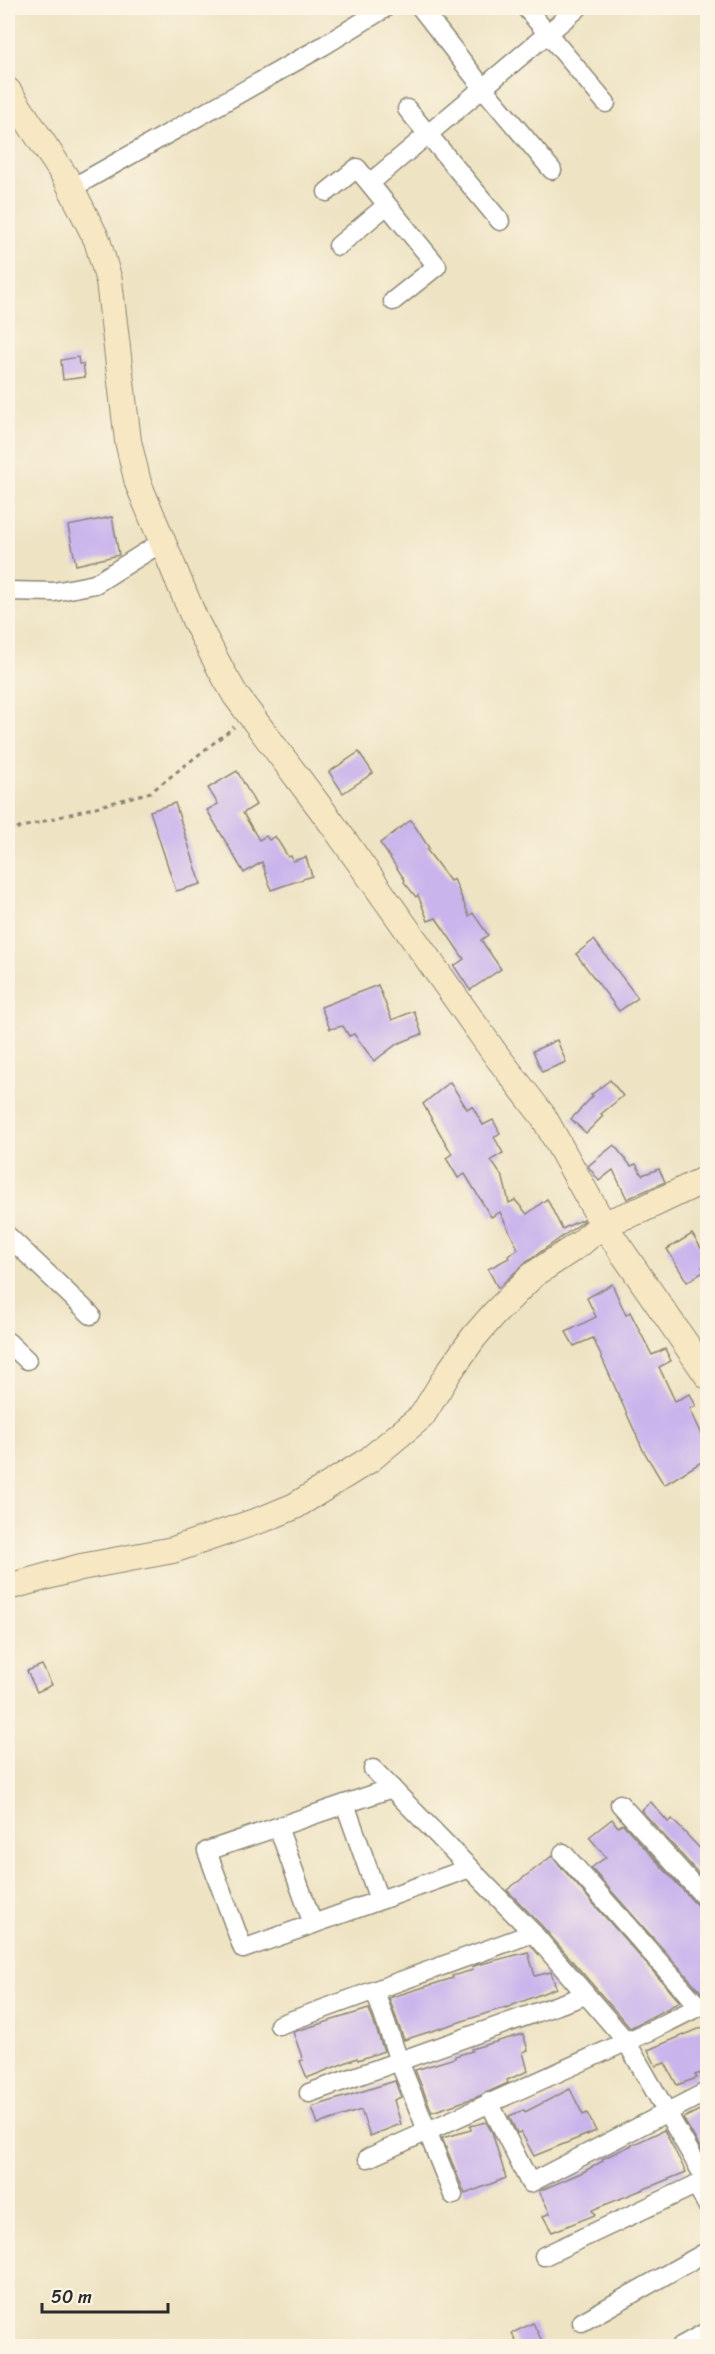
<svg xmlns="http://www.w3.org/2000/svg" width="715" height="2354" font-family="Sriracha,sans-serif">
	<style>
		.building { fill: #c9b4ec }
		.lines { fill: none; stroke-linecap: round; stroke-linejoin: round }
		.street-casing { stroke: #8c8777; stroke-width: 21 }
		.secondary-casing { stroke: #8c8777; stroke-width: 28 }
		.path { stroke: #8c8777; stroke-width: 3; stroke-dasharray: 4.5 4.5; stroke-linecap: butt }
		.street { stroke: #fff; stroke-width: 18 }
		.secondary { stroke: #f7e8c3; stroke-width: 26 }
	</style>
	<rect width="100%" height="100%" fill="#fcf5e5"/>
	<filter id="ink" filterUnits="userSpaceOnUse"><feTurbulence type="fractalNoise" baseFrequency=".0167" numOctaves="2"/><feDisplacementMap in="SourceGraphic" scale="12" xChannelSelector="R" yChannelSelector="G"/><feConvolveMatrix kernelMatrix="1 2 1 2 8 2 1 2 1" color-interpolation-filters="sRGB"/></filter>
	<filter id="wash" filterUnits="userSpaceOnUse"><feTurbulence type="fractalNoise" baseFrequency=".008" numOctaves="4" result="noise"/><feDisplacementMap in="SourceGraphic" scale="24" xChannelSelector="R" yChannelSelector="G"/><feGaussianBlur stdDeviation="1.35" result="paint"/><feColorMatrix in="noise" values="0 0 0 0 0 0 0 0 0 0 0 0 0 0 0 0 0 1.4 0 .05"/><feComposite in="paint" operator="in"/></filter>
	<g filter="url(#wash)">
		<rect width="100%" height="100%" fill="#eee3c3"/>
		<g id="blocks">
			<g class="building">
				<path d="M78 357 79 364H83L85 377 63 380 61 360Z"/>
				<path d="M112 517 119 555 76 565 68 526Z"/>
				<path d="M359 752 373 773 343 793 329 772Z"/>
				<path d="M237 771 256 805 243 813 259 840 266 836 269 840 275 836 288 857 291 856 293 861 306 857 312 876 271 890 262 862 244 873 207 810 218 804 208 788Z"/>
				<path d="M175 803 201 884 176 891 150 811Z"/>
				<path d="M411 820 429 848 427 850 450 881 454 879 469 916 473 913 488 935 481 940 501 969 470 990 454 966 464 959 436 918 428 921 418 895 416 897 404 882 405 880 380 843Z"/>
				<path d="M594 940 638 998 619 1011 576 954Z"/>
				<path d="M378 985 392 1020 414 1011 422 1034 397 1044 374 1061 354 1034 349 1036 343 1026 330 1029 321 1007Z"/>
				<path d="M557 1040 566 1062 542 1072 533 1051Z"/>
				<path d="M610 1080 623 1096 601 1114 603 1116 586 1133 571 1119 593 1096 591 1095Z"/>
				<path d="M450 1082 467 1109 472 1106 483 1125 493 1120 500 1133 494 1137 503 1153 491 1160 503 1178 509 1203 515 1200 527 1214 547 1199 562 1229 583 1219 584 1221 525 1263 498 1288 488 1269 509 1258 508 1256 518 1249 500 1212 491 1217 465 1174 458 1178 446 1158 452 1154 423 1104Z"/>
				<path d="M614 1145 631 1166 636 1164 642 1175 659 1169 665 1182 627 1199 613 1170 599 1181 588 1166Z"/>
				<path d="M692 1234 708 1259V1264L702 1267 705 1271 687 1282 667 1249Z"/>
				<path d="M612 1284 626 1315 630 1312 652 1355 665 1349 671 1361 659 1367 675 1401 690 1394 696 1406 690 1409 708 1447V1458L664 1485 643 1450 593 1338 574 1346 566 1332 596 1317 587 1298Z"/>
				<path d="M42 1665 52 1685 37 1692 27 1671Z"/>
				<path d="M651 1802 668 1822 672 1819 708 1857V1884L641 1810Z"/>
				<path d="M612 1819 618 1827 623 1824 700 1909 708 1914V1988L701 1992 591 1868 606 1857 589 1837Z"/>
				<path d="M552 1856 555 1860 680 2002 630 2028 542 1926 507 1890Z"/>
				<path d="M528 1952 535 1976 551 1972 556 1988 506 2008V2007L404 2040 389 1998 453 1978 452 1976 473 1970 472 1967 477 1965Z"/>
				<path d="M369 2009 384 2051 358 2060 357 2058 307 2078 300 2061 303 2060 293 2032Z"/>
				<path d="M708 2025V2071L695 2075 697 2078 677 2085 665 2063 656 2066 648 2050Z"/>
				<path d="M523 2034 528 2050 523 2052 528 2071 507 2080 508 2083 477 2097 432 2112 415 2070 455 2058V2056L472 2051 471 2049Z"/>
				<path d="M395 2081 401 2097 394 2100 401 2124 370 2136 361 2110 318 2124 312 2107Z"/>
				<path d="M570 2089 583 2115 587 2113 596 2131 534 2156 521 2132 517 2133 509 2116 524 2110 525 2112Z"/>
				<path d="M708 2106V2155L705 2156 683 2118Z"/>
				<path d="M486 2122 492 2132 506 2178 465 2194 442 2138 471 2130 470 2126Z"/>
				<path d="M664 2130 686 2172 592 2210 595 2215 552 2232 543 2216 550 2213 539 2191 583 2172 603 2161 602 2159Z"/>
				<path d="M533 2323 542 2341 530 2346H518L512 2333Z"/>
			</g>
		</g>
	</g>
	<g filter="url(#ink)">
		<use href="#blocks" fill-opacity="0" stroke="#8c8777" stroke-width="1.5"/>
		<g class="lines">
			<defs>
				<g id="street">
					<path d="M421 8 483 88 552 170"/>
					<path d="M526 8 606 103"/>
					<path d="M407 109 500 221"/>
					<path d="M370 183 578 8"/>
					<path d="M72 188 323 46 385 8"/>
					<path d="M327 192 357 168 437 266 393 301"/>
					<path d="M338 246 387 205"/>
					<path d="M8 591 54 592 95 584 162 542"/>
					<path d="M8 1236 91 1315"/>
					<path d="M8 1342 27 1360"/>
					<path d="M373 1769 533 1933 626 2041 706 2180"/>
					<path d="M392 1788 207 1851 243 1949 470 1868"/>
					<path d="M345 1804 379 1900"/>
					<path d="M620 1804 708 1901"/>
					<path d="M278 1827 313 1924"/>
					<path d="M563 1853 699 2007"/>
					<path d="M375 1991 399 2061 453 2195"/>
					<path d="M279 2025 533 1933"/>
					<path d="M309 2093 586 1995"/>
					<path d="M489 2102 530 2183 708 2091"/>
					<path d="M368 2158 650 2031 708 2002"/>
					<path d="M696 2184 708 2207"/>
					<path d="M544 2256 708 2179"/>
					<path d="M582 2322 708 2251"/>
					<path d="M681 2346 708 2331"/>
				</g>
				<g id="secondary">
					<path d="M8 91 66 178 97 240 109 281 128 441 138 483 195 620 221 670 236 696 331 822 496 1055 543 1116 603 1224 708 1376"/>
					<path d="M8 1587 81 1567 173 1550 266 1518 295 1506 369 1460 422 1416 449 1372 474 1337 494 1314 533 1275 581 1243 603 1224 641 1210 708 1178"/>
				</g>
			</defs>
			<use href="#street" class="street-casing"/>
			<use href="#secondary" class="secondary-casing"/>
			<path class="path" d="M8 831 151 792 234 727"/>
			<use href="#street" class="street"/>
			<use href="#secondary" class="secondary"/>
		</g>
	</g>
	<rect width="715" height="2354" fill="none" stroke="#fcf5e5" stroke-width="30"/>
	<path d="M42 2303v9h126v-9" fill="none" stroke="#2b2b2b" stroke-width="3"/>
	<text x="51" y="2303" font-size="18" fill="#2b2b2b" stroke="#fcf5e5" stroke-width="4.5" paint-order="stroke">50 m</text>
</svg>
